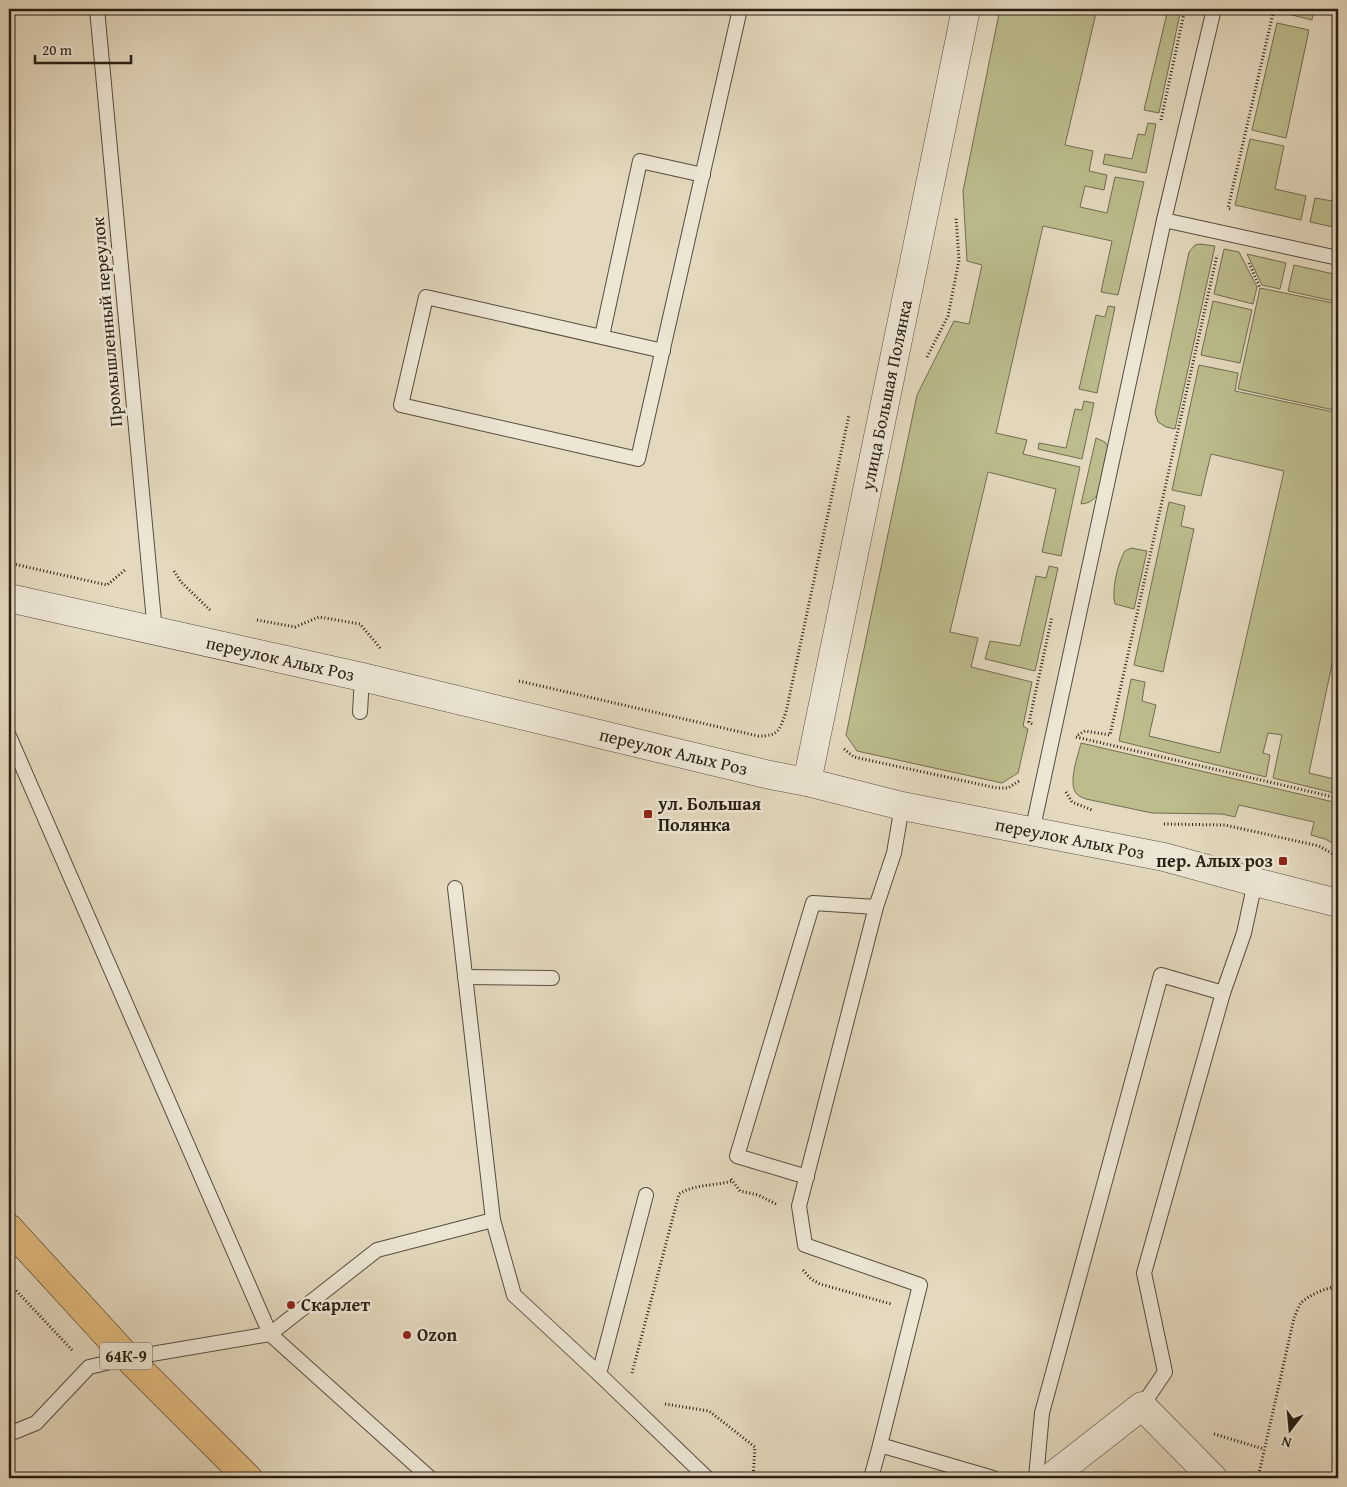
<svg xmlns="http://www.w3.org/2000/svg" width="1347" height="1487" font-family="'Gentium Book Plus',serif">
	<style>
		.green { fill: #bcbc8c; stroke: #726d50 }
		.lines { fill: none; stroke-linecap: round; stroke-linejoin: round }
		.service-casing { stroke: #574d3e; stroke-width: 16 }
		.minor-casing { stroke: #574d3e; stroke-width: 29 }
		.primary-casing { stroke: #281e14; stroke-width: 29 }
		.path { stroke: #281e14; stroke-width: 3; stroke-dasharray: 1 2.5; stroke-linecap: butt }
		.service { stroke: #ede6d5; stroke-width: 14 }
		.minor { stroke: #ede6d5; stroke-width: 28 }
		.primary { stroke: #e2bc7f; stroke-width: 28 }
		.poi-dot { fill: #8f2418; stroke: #ede6d5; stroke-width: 2 }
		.labels { text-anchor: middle; stroke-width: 5; stroke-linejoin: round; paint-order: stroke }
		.shield { fill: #ede6d5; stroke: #635a4e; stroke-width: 1 }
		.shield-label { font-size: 16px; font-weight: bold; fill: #281e14 }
		.street-label { font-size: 18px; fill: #281e14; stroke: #ede6d5 }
		.poi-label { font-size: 18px; font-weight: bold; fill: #281e14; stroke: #ede6d5; text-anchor: start }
	</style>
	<rect width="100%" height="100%" fill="#e4d9be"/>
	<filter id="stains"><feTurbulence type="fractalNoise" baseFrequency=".004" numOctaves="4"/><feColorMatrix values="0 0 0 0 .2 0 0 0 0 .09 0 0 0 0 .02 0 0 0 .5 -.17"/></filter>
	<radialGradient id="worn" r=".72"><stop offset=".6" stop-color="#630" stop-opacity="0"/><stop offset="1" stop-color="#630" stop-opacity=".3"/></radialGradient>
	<g class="green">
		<path d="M1000 9H1097L1065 145 1093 151 1089 171 1107 175 1104 190 1085 186 1080 207 1107 213 1115 177 1144 182 1118 295 1101 292 1112 241 1043 226 996 433 1027 440 1023 454 1080 467 1061 556 1042 552 1056 489 988 472 950 632 978 638 971 667 1032 682 1023 726 1028 729 1018 773 1002 783 857 751 846 735 917 395 954 321 969 324 982 265 967 261 963 191Z"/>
		<path d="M1168 9H1181L1159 113 1144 110Z"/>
		<path d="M1280 9H1314L1312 20 1280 12Z"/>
		<path d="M1277 23 1309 30 1286 138 1252 130Z"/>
		<path d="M1148 123 1156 124 1146 173 1103 164 1105 154 1132 159 1138 134 1145 135Z"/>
		<path d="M1250 139 1284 146 1275 189 1306 196 1301 220 1235 205Z"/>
		<path d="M1315 198 1338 202V228L1310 222Z"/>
		<path d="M1200 244 1215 246 1175 429 1166 427 1158 422 1155 413 1189 252 1195 245Z"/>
		<path d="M1224 249 1239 252 1257 287 1253 304 1214 294Z"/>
		<path d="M1247 254 1286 263 1280 289 1262 285Z"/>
		<path d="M1294 265 1338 275V302L1288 291Z"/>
		<path d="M1260 288 1338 304V411L1238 389Z"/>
		<path d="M1213 301 1252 310 1240 363 1201 355Z"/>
		<path d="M1108 306 1115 307 1097 393 1079 389 1096 315 1105 317Z"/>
		<path d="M1199 365 1238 373 1235 391 1338 413V636L1309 773 1338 780V794L1273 778 1282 735 1268 733 1263 753 1270 755 1266 777 1119 741 1131 679 1145 682 1142 701 1156 705 1149 736 1220 753 1284 471 1211 454 1201 496 1172 490Z"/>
		<path d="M1084 401 1094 403 1082 459 1038 449 1039 443 1066 448 1075 409 1082 410Z"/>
		<path d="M1096 438 1105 442 1108 447C1105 466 1106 503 1081 504Z"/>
		<path d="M1169 502 1185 506 1181 526 1194 529 1163 672 1134 665Z"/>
		<path d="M1131 548 1147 551 1134 609 1115 604C1111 591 1118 562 1125 551Z"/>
		<path d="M1049 566 1058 568 1035 671 985 659 990 641 1020 646 1036 576 1046 578Z"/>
		<path d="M1081 743 1338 803V846L1325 839 1311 835 1314 822 1239 805 1235 817 1222 814 1152 813 1086 799C1083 798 1078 796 1076 793 1068 783 1078 755 1081 743Z"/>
	</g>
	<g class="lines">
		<defs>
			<g id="service">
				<path d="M97 9 155 632"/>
				<path d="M1164 220 1338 258"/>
				<path d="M602 336 640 161 703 175"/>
				<path d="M663 351 426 297 401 405 638 459C672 309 706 159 740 9"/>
				<path d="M360 712 362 677"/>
				<path d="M9 736 270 1334 377 1250 493 1220 514 1295 599 1374 707 1478"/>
				<path d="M902 806 894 853 876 907 799 1206 805 1245 920 1285 880 1445 993 1478"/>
				<path d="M1032 832 1164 220 1214 9"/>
				<path d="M455 888 493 1220"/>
				<path d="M465 977 552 978"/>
				<path d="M807 1177 737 1156 813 903 876 907"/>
				<path d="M599 1374 646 1195"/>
				<path d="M1142 1406 1165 1372 1144 1273 1223 993 1244 933 1255 882"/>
				<path d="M9 1434 36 1423 89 1367 128 1358 270 1334 430 1478"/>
				<path d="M871 1478 880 1445"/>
				<path d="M1036 1478 1042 1413 1161 975 1223 993"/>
			</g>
			<g id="minor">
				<path id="s1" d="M9 598 362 677 770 775 807 782 902 806 1164 857 1255 882 1338 903"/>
				<path id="s2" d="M807 782 966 9"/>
				<path d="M1050 1478 1142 1406 1213 1478"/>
			</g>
			<path id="primary" d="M9 1228 128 1358 248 1478"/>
		</defs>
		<use href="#service" class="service-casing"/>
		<use href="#minor" class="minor-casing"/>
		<use href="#primary" class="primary-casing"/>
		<g class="path">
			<path d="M1161 120 1185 9"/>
			<path d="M1230 209 1228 208 1274 9"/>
			<path d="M1249 263 1260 288"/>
			<path d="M927 357 948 316 959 260 956 217"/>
			<path d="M9 563 107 585 125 570"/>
			<path d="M174 571 181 582 210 610"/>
			<path d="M257 620 295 627 319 617 360 624 381 649"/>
			<path d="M519 681 758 736C779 736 779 731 786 712L849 415"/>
			<path d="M1032 724 1029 722 1052 617"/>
			<path d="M1078 735 1085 731 1110 735 1217 255"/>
			<path d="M1076 737 1338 798"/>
			<path d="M844 749 854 757 997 788H1008L1019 781"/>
			<path d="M1066 792 1072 802 1092 810"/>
			<path d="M1164 824 1225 825 1319 846 1338 857"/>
			<path d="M731 1179 740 1191 758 1195 776 1204"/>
			<path d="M803 1270 811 1279 820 1284 891 1304"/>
			<path d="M9 1283 73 1351"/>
			<path d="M632 1373 679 1194C694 1184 715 1186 732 1181"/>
			<path d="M665 1404 709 1411 755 1447 753 1478"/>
			<path d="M1214 1434 1264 1449"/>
			<path d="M1258 1478 1294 1318C1296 1314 1298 1307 1301 1303 1309 1295 1327 1287 1338 1287"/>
		</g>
		<use href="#service" class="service"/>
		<use href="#minor" class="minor"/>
		<use href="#primary" class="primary"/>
	</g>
	<g class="poi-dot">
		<rect x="643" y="809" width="10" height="10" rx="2.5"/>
		<rect x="1278" y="856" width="10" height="10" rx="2.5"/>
		<circle cx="291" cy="1305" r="5"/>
		<circle cx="407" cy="1335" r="5"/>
	</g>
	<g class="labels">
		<rect class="shield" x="100" y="1342.5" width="52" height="27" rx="4"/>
		<g class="shield-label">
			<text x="126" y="1362">64К-9</text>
		</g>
		<g class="street-label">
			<text transform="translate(107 322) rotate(-95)" y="6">Промышленный переулок</text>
			<text dy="6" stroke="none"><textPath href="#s2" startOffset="395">улица Большая Полянка</textPath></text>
			<text dy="6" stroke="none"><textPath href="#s1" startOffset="278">переулок Алых Роз</textPath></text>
			<text dy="6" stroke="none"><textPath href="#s1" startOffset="682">переулок Алых Роз</textPath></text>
			<text dy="6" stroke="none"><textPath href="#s1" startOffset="1088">переулок Алых Роз</textPath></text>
		</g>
		<g class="poi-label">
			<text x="658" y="810">ул. Большая<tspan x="658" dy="21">Полянка</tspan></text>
			<text x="1273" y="867" text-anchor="end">пер. Алых роз</text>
			<text x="301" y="1311">Скарлет</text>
			<text x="417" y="1341">Ozon</text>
		</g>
	</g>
	<rect width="1347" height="1487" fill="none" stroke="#e4d9be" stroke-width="30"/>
	<rect x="10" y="10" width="1327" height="1467" fill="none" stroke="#281e14" stroke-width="2.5"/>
	<rect x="15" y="15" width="1317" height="1457" fill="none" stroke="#281e14"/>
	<g transform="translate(1290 1430) rotate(196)" stroke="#ede6d5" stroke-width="4" paint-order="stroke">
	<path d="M0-4L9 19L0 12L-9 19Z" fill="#281e14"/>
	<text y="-8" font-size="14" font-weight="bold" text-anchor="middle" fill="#281e14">N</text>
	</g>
	<path d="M35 55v8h96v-8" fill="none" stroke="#281e14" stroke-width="2.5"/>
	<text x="42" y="55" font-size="15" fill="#281e14" stroke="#ede6d5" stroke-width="4" paint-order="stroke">20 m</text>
	<rect width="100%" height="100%" filter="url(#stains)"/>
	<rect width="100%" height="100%" fill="url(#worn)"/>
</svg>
